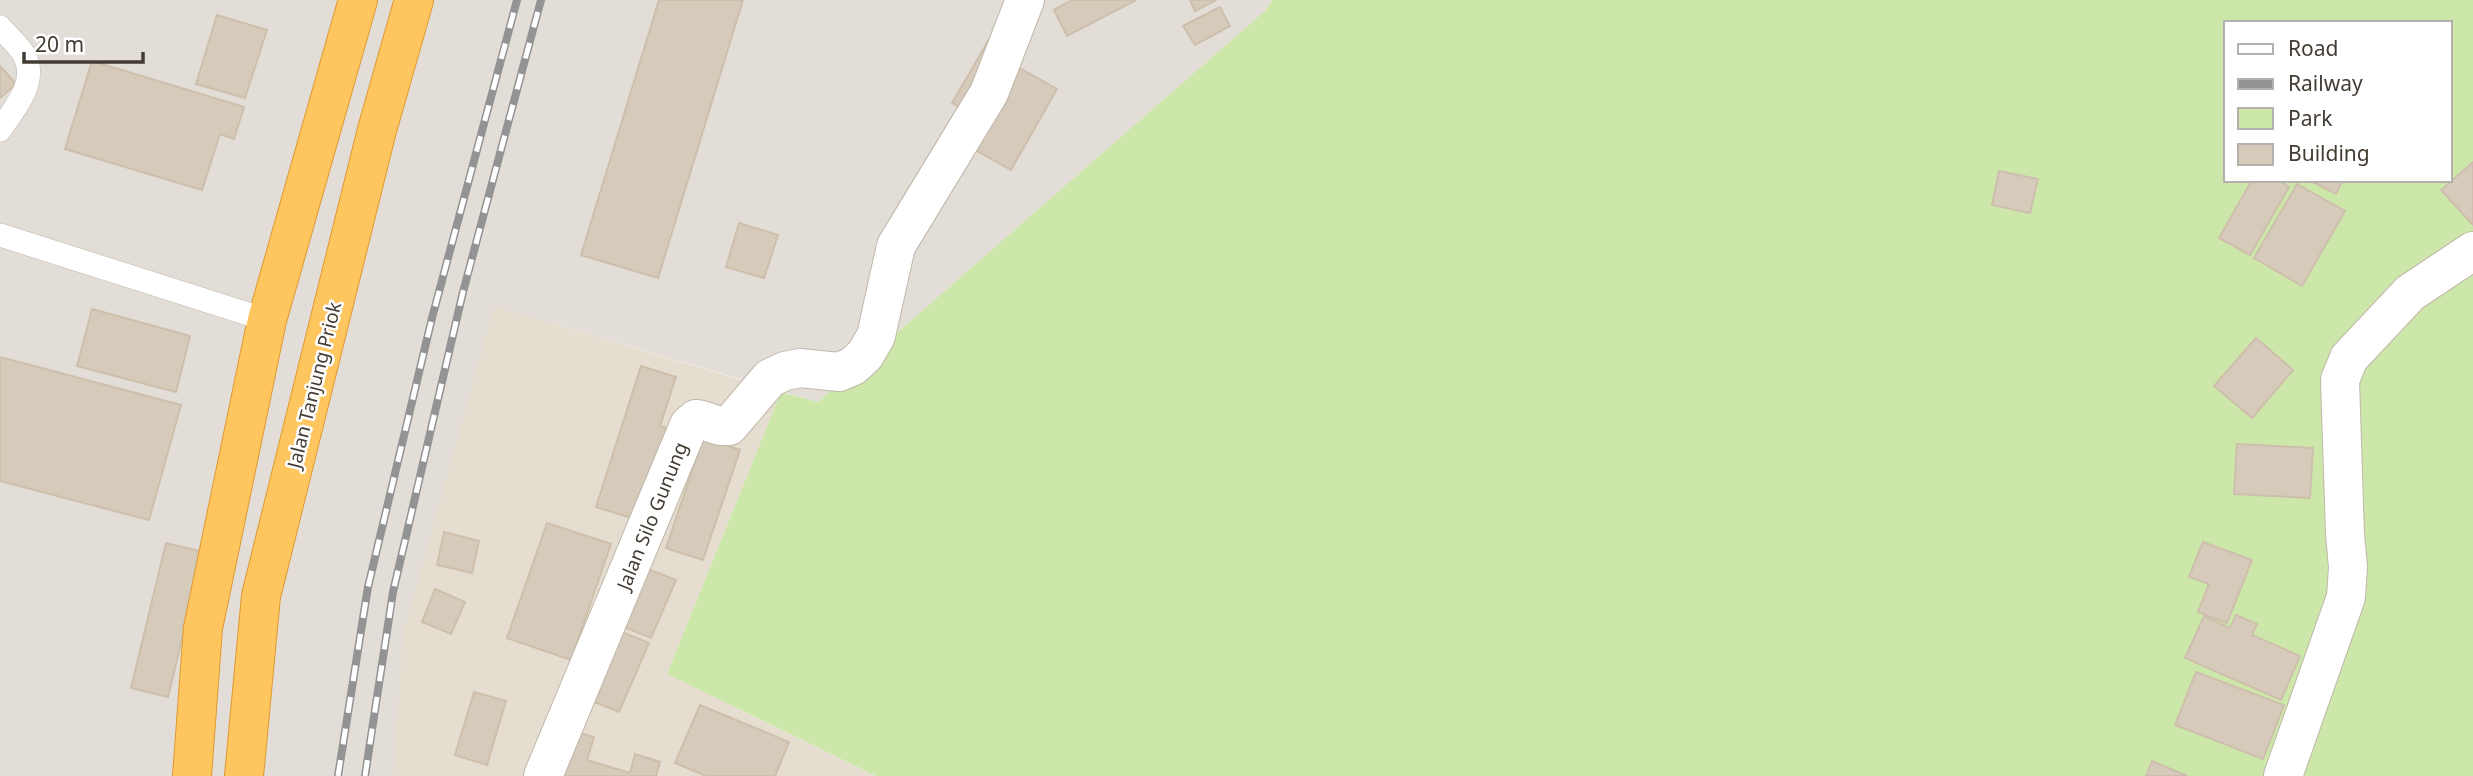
<svg xmlns="http://www.w3.org/2000/svg" width="2473" height="776" font-family="'Noto Sans',sans-serif">
	<style>
		.residential { fill: #e5ded0 }
		.industrial { fill: #e3ddd7 }
		.green { fill: #cde7aa; fill-rule: evenodd }
		.building { fill: #d6cabb; stroke: #cdbfab; stroke-width: 2 }
		.lines { fill: none; stroke-linecap: round; stroke-linejoin: round }
		.lane-casing { stroke: #bfb7a8; stroke-width: 24 }
		.street-casing { stroke: #bfb7a8; stroke-width: 40 }
		.highway-casing { stroke: #de9930; stroke-width: 40 }
		.lane { stroke: #fff; stroke-width: 23 }
		.street { stroke: #fff; stroke-width: 38 }
		.highway { stroke: #ffc660; stroke-width: 38 }
		.rail-casing { stroke: #939393; stroke-width: 8 }
		.rail { stroke: #fff; stroke-width: 5; stroke-dasharray: 16; stroke-linecap: butt }
		.labels { text-anchor: middle; stroke-width: 5; stroke-linejoin: round; paint-order: stroke }
		.street-label { font-size: 19px; fill: #433c33; stroke: #fff }
	</style>
	<rect width="100%" height="100%" fill="#f1ece2"/>
	<path class="residential" d="M494 306 781 392 667 674 875 776H393L403 634Z"/>
	<path class="industrial" d="M0 0H1272L1265 11 818 402 494 306 403 634 393 776H0Z"/>
	<path class="green" d="M1272 0H2473V776H876L667 674 781 392 818 402 1265 11ZM2226 23H2450V180H2226Z"/>
	<g class="building">
		<path d="M659 0H743L658 278 581 255Z"/>
		<path d="M1072 0H1136L1067 36 1054 10Z"/>
		<path d="M1190 0H1216L1195 11Z"/>
		<path d="M1220 7 1230 26 1195 45 1183 26Z"/>
		<path d="M217 15 267 30 245 98 196 84Z"/>
		<path d="M998 24 970 113 952 103Z"/>
		<path d="M92 61 244 107 234 139 220 134 202 190 65 149Z"/>
		<path d="M1014 65 1057 89 1011 170 968 146Z"/>
		<path d="M0 66 16 84 0 98Z"/>
		<path d="M2473 162V225L2441 190Z"/>
		<path d="M1999 171 2038 179 2030 213 1992 205Z"/>
		<path d="M2252 180H2278L2289 187 2250 255 2219 238Z"/>
		<path d="M2309 180H2343L2336 194Z"/>
		<path d="M2297 184 2345 211 2302 286 2254 258Z"/>
		<path d="M739 223 778 235 764 278 726 267Z"/>
		<path d="M92 309 190 336 176 392 77 366Z"/>
		<path d="M2256 338 2293 370 2252 418 2214 386Z"/>
		<path d="M0 357 181 405 149 520 0 481Z"/>
		<path d="M641 366 676 377 660 426 678 431 648 523 596 507Z"/>
		<path d="M703 438 740 450 703 560 666 548Z"/>
		<path d="M2237 444 2313 448 2310 498 2234 494Z"/>
		<path d="M547 523 611 544 571 660 507 638Z"/>
		<path d="M444 532 479 541 472 573 437 565Z"/>
		<path d="M2203 542 2252 560 2227 623 2198 612 2209 584 2189 577Z"/>
		<path d="M166 543 203 552 168 697 131 688Z"/>
		<path d="M643 567 676 580 651 638 619 625Z"/>
		<path d="M435 589 465 602 451 634 422 622Z"/>
		<path d="M2236 615 2257 624 2252 635 2300 656 2281 700 2185 658 2204 616 2230 628Z"/>
		<path d="M617 630 649 643 619 712 587 699Z"/>
		<path d="M2196 672 2284 705 2263 759 2175 725Z"/>
		<path d="M474 692 506 701 487 765 455 755Z"/>
		<path d="M700 705 789 742 775 776H706L675 763Z"/>
		<path d="M568 730 594 737 587 760 630 773 635 754 660 762 656 776H554Z"/>
		<path d="M2152 761 2187 776H2146Z"/>
	</g>
	<g class="lines">
		<defs>
			<g id="lane">
				<path d="M0 27C7 35 17 44 23 53 40 81 15 107 0 130"/>
				<path d="M0 235 267 320"/>
			</g>
			<g id="street">
				<path d="M543 776 689 425 696 419C707 420 718 428 729 426L770 378 785 371 800 368 839 372 853 366 865 355 876 336 896 246 989 93 1025 0"/>
				<path d="M2283 776 2346 597 2348 567 2345 534 2340 380 2349 358 2410 293 2473 251"/>
			</g>
			<g id="highway">
				<path d="M192 776 203 628 267 320 358 0"/>
				<path d="M244 776 261 596 377 130 414 0"/>
			</g>
		</defs>
		<use href="#lane" class="lane-casing"/>
		<use href="#street" class="street-casing"/>
		<use href="#highway" class="highway-casing"/>
		<use href="#lane" class="lane"/>
		<use href="#street" class="street"/>
		<use href="#highway" class="highway"/>
		<defs>
			<g id="rail">
				<path d="M338 776 368 587 432 318 517 0"/>
				<path d="M365 776 393 592 463 292 541 0"/>
			</g>
		</defs>
		<use href="#rail" class="rail-casing"/>
		<use href="#rail" class="rail"/>
	</g>
	<g class="labels">
		<g class="street-label">
			<text transform="translate(314 385) rotate(-76)" y="7">Jalan Tanjung Priok</text>
			<text transform="translate(652 516) rotate(-68)" y="7">Jalan Silo Gunung</text>
		</g>
	</g>
	<rect x="2224" y="21" width="228" height="161" fill="#ffffff" stroke="#b4b1ad" stroke-width="2"/>
	<rect x="2238" y="44" width="35" height="10" fill="#ffffff" stroke="#b4b1ad" stroke-width="2"/>
	<text x="2288" y="56" font-size="21" fill="#433c33">Road</text>
	<rect x="2238" y="79" width="35" height="10" fill="#939393" stroke="#b4b1ad" stroke-width="2"/>
	<text x="2288" y="91" font-size="21" fill="#433c33">Railway</text>
	<rect x="2238" y="108" width="35" height="21" fill="#cde7aa" stroke="#b4b1ad" stroke-width="2"/>
	<text x="2288" y="126" font-size="21" fill="#433c33">Park</text>
	<rect x="2238" y="144" width="35" height="21" fill="#d6cabb" stroke="#b4b1ad" stroke-width="2"/>
	<text x="2288" y="161" font-size="21" fill="#433c33">Building</text>
	<path d="M24 52v10h119v-10" fill="none" stroke="#433c33" stroke-width="3.5"/>
	<text x="35" y="52" font-size="21" fill="#433c33" stroke="#ffffff" stroke-width="5" paint-order="stroke">20 m</text>
</svg>
